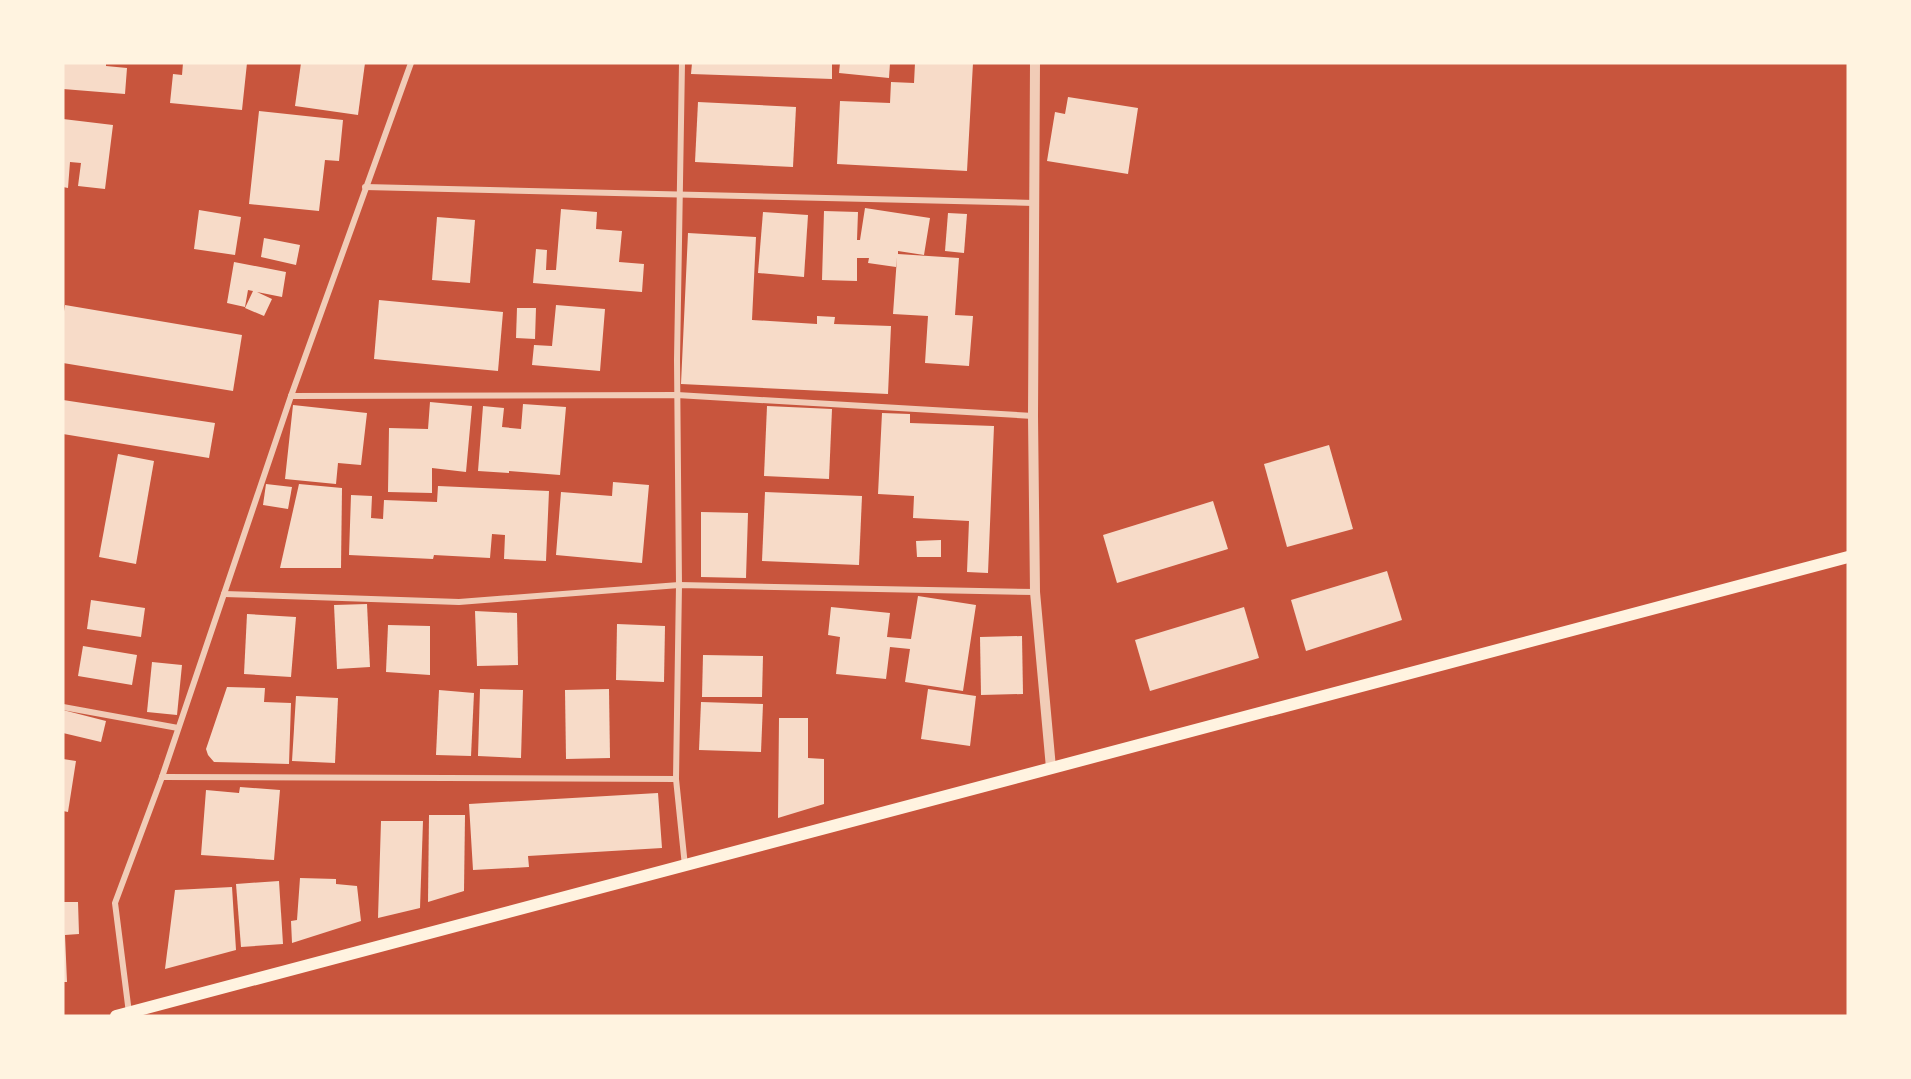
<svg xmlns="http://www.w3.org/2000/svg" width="1911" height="1079" font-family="'DejaVu Sans',sans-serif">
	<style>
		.building { fill: #f7dbc8 }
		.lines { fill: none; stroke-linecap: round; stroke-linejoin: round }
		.minor { stroke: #f1ccb7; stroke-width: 6 }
		.tertiary { stroke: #f1ccb7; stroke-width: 10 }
		.secondary { stroke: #fff3e0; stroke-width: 12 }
	</style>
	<rect width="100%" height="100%" fill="#c8553d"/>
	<g class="building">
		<path d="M63 63H106V66L127 68 125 94 63 89Z"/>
		<path d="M183 63H247L242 110 170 103 173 74 182 75Z"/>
		<path d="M301 63H365L358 115 295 106Z"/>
		<path d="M692 63H832V79L691 74Z"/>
		<path d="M840 63H890L889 78 839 73Z"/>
		<path d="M915 63H973L967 171 837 164 840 101 890 103 891 82 914 83Z"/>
		<path d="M1068 97 1138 108 1128 174 1047 161 1055 112 1065 114Z"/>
		<path d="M698 102 796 107 793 167 695 162Z"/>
		<path d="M259 111 343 120 339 161 325 160 319 211 249 204Z"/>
		<path d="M63 119 113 125 105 189 78 186 81 163 70 162 68 188 63 187Z"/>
		<path d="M865 208 930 218 924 255 898 251V254L959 258 955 315 973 316 969 366 925 363 928 316 893 314 897 257 896 267 868 263 869 258H857V281L822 280 824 211 858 212 857 240H860Z"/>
		<path d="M561 209 597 212 596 229 622 231 619 262 644 264 642 292 533 283 536 249 547 250 546 270H556Z"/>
		<path d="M199 210 241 217 235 255 194 249Z"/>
		<path d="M763 212 808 215 804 277 758 273Z"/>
		<path d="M948 213 967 214 964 253 945 251Z"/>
		<path d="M437 217 475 220 470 283 432 280Z"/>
		<path d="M688 233 756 237 752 320 817 324V316L835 317 834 324 891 326 888 394 681 384Z"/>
		<path d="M264 238 300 245 296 265 261 257Z"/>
		<path d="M234 262 286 272 282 297 257 292 272 299 264 316 245 308 253 291 248 290 245 307 227 303Z"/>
		<path d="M379 300 503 312 498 371 374 359Z"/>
		<path d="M65 305 242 335 233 391 63 363V318Z"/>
		<path d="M556 305 605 309 600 371 532 365 534 345 552 346Z"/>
		<path d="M517 308H536L535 339 516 338Z"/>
		<path d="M63 400 215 423 209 458 63 434Z"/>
		<path d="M430 402 472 406 466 472 432 468V493L388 492 389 428 428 429Z"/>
		<path d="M523 404 566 407 560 475 509 471V473L478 471 483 406 504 408 502 427 521 429Z"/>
		<path d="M293 405 367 413 361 465 338 463 336 484 285 479Z"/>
		<path d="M767 406 832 409 829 479 764 476Z"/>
		<path d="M882 413 910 414V423L994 426 988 573 967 572 969 521 913 518 914 496 878 494Z"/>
		<path d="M1329 445 1353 529 1287 547 1264 464Z"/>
		<path d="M118 454 154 461 136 564 99 557Z"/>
		<path d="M613 482 649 485 642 563 556 555 561 492 612 496Z"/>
		<path d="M266 484 292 487 288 509 263 505Z"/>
		<path d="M299 484 342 488 341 568H280Z"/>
		<path d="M438 486 549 491 546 561 504 559 505 535 492 534 490 558 434 555 433 559 349 555 351 495 372 496 371 518 383 519 384 500 437 502Z"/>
		<path d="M765 492 862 496 859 565 762 561Z"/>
		<path d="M1213 501 1228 549 1117 583 1103 535Z"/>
		<path d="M701 512 748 513 746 578 701 577Z"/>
		<path d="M941 540V557H917L916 541Z"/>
		<path d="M1387 571 1402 620 1306 651 1291 600Z"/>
		<path d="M918 596 976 605 963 691 905 682 910 649 890 647 886 679 836 674 840 637 828 635 831 607 890 613 887 637 911 639Z"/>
		<path d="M91 600 145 608 141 637 87 629Z"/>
		<path d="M367 604 370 667 337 669 334 605Z"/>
		<path d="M1244 607 1259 658 1150 691 1135 640Z"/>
		<path d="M475 611 517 613 518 665 477 666Z"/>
		<path d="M247 614 296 617 291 677 244 674Z"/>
		<path d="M617 624 665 626 664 682 616 680Z"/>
		<path d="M388 625 430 626V675L386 672Z"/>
		<path d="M1022 636 1023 694 981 695 980 637Z"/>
		<path d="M83 646 137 655 132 685 78 676Z"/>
		<path d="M703 655 763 656 762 697H702Z"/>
		<path d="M152 662 182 665 177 715 147 712Z"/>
		<path d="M227 687 265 688 264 702 291 703 289 764 214 762 208 755 206 749Z"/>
		<path d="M480 689 523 690 521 758 478 756Z"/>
		<path d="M609 689 610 758 566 759 565 690Z"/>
		<path d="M928 689 976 696 970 746 921 739Z"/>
		<path d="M439 690 474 693 471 756 436 755Z"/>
		<path d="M296 696 338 698 335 763 292 761Z"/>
		<path d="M701 702 763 704 761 752 699 750Z"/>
		<path d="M63 710 106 721 101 742 63 733Z"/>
		<path d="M779 718H808V758L824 759V804L778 818Z"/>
		<path d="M63 759 76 761 68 812 63 811Z"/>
		<path d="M240 787 280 790 274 860 201 855 206 790 239 793Z"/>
		<path d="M658 793 662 848 528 856 529 867 473 870 469 804Z"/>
		<path d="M429 815H465L464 891 428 902Z"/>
		<path d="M381 821H423L420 908 378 918Z"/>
		<path d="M300 878 336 879V884L357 886 361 921 292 943 291 921 297 920Z"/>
		<path d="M279 881 283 944 241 947 236 884Z"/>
		<path d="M232 887 236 950 165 969 175 890Z"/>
		<path d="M63 902H78L79 934 65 935 67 982H63Z"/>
	</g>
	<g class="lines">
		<g class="minor">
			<path d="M682 63 677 360 679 585 676 779 685 866"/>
			<path d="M365 187 1034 203"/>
			<path d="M291 396 677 395 1033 416"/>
			<path d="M224 594 459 602 679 585 1035 592"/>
			<path d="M63 707 178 728"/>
			<path d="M162 777 676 779"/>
			<path d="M129 1013 115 903 162 777 291 396 411 63"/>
		</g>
		<path class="tertiary" d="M1035 63 1033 416 1035 592 1051 768"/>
		<path class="secondary" d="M116 1016 1848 557"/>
	</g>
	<rect width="1911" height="1079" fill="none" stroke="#fff3e0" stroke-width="129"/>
</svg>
